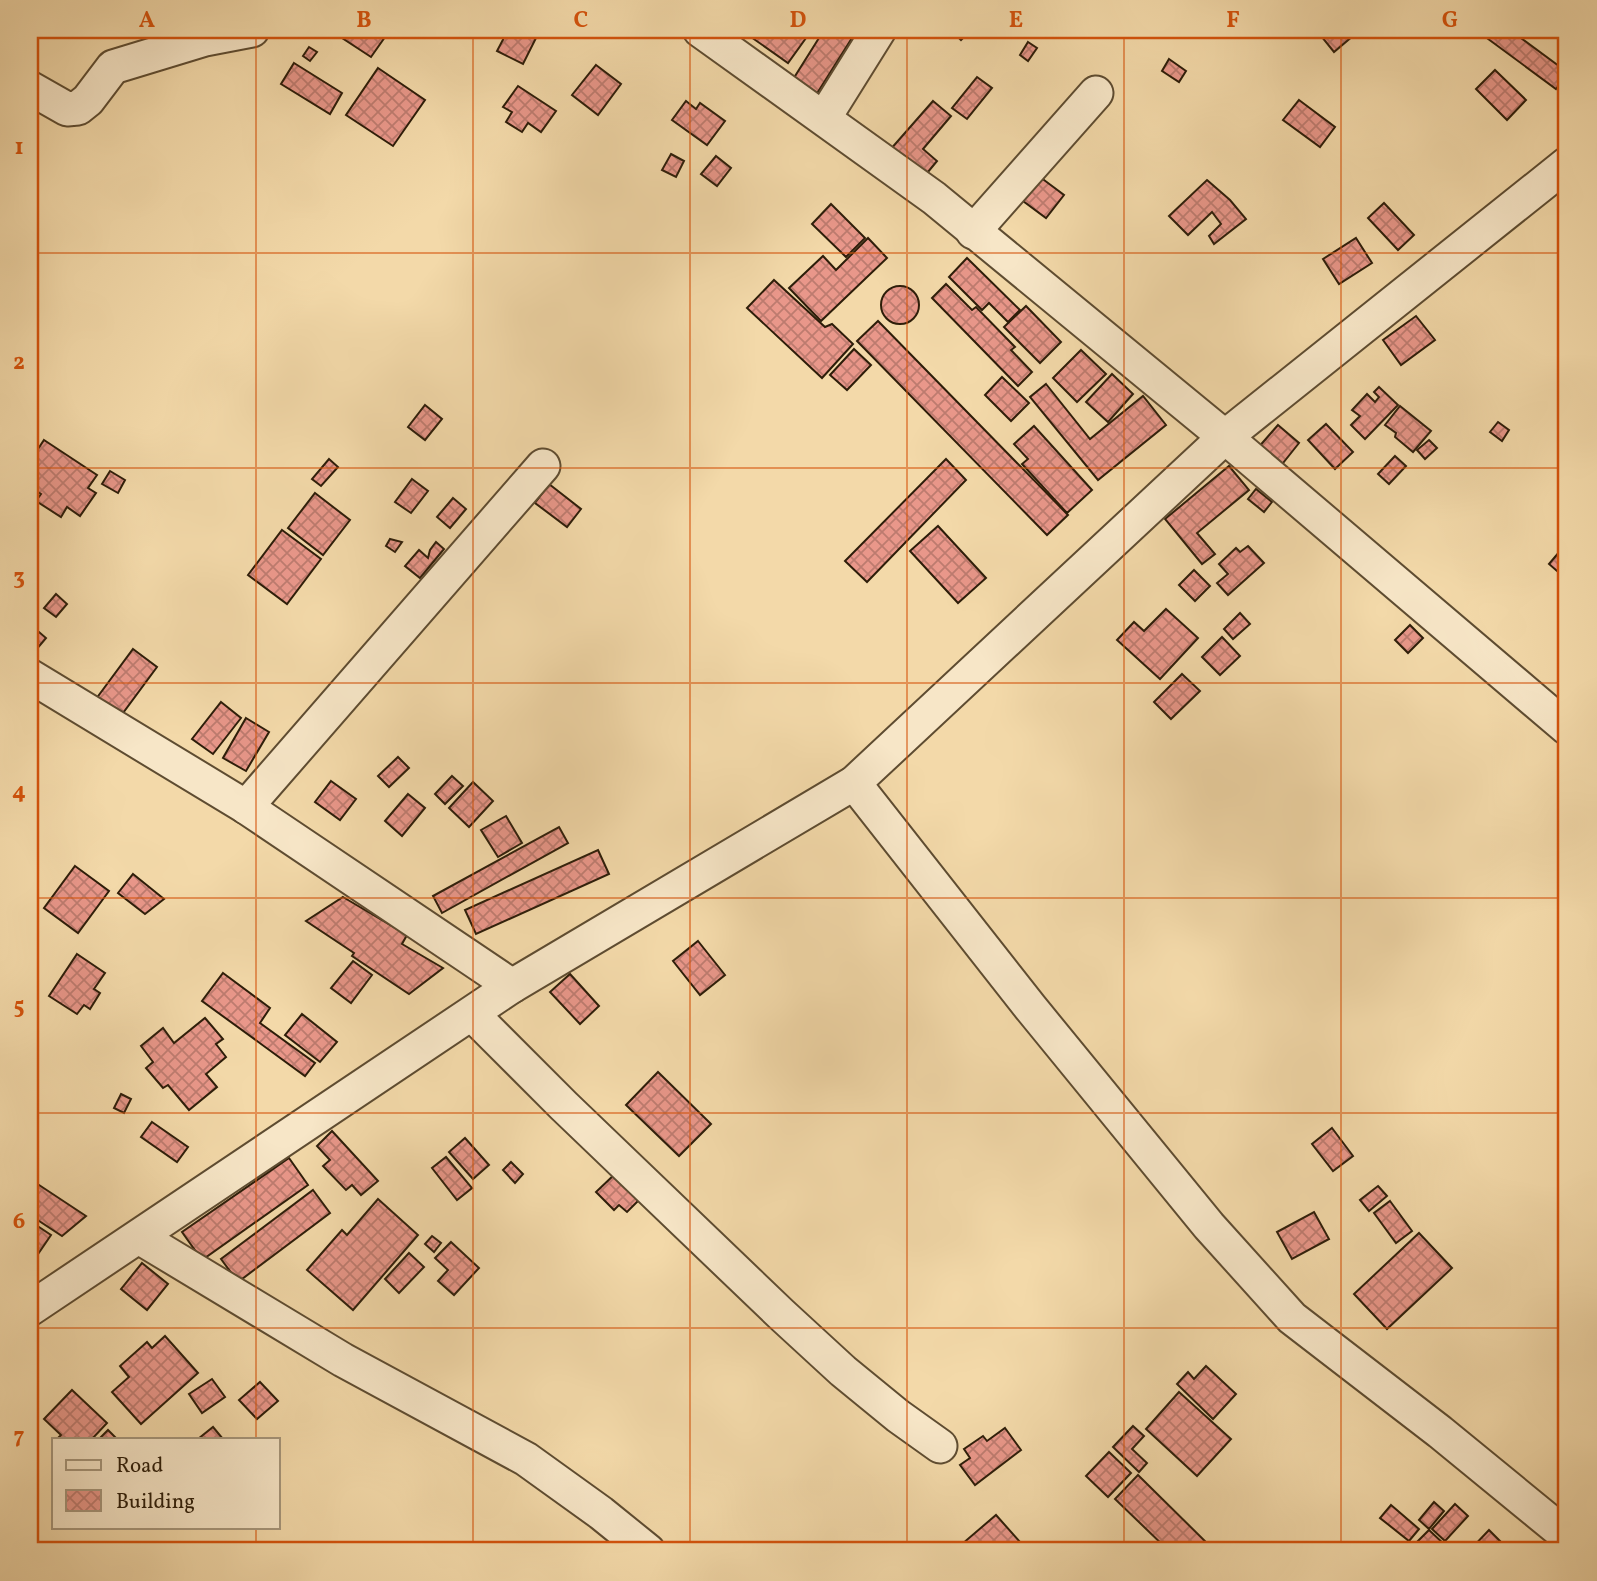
<svg xmlns="http://www.w3.org/2000/svg" width="1597" height="1581" font-family="Vollkorn,serif">
	<style>
		.building { fill: url(#building-cross-hatch); stroke: #2d1d09; stroke-width: 2 }
		.lines { fill: none; stroke-linecap: round; stroke-linejoin: round }
		.minor-casing { stroke: #5e4c31; stroke-width: 37 }
		.minor { stroke: #f7e6c7; stroke-width: 33 }
		.grid { fill: none; stroke: #d5530c; stroke-width: 2; stroke-opacity: 0.55 }
		.neatline { fill: none; stroke: #d5530c; stroke-width: 2.5 }
		.grid-label { font-size: 23px; text-anchor: middle; font-weight: bold; fill: #d5530c }
	</style>
	<defs>
		<pattern id="building-cross-hatch" width="8" height="8" patternUnits="userSpaceOnUse" patternTransform="scale(1.75)"><rect width="8" height="8" fill="#e9978a"/><path d="M0 0l8 8M0 8l8-8" fill="none" stroke="#bd7b6f"/></pattern>
	</defs>
	<rect width="100%" height="100%" fill="#f3d9a9"/>
	<filter id="stains"><feTurbulence type="fractalNoise" baseFrequency=".00286" numOctaves="4"/><feColorMatrix values="0 0 0 0 .2 0 0 0 0 .09 0 0 0 0 .02 0 0 0 .5 -.17"/></filter>
	<radialGradient id="worn" r=".72"><stop offset=".6" stop-color="#630" stop-opacity="0"/><stop offset="1" stop-color="#630" stop-opacity=".3"/></radialGradient>
	<g class="building">
		<path d="M335 30H374L385 37 371 57 333 32Z"/>
		<path d="M508 30H540L523 64 497 51Z"/>
		<path d="M741 30H794L806 38 788 63Z"/>
		<path d="M800 30H819L813 38Z"/>
		<path d="M824 30H857L816 95 792 81Z"/>
		<path d="M951 30H971L961 40Z"/>
		<path d="M1025 30H1040L1035 37Z"/>
		<path d="M1328 30H1360L1334 52 1321 36Z"/>
		<path d="M1476 30H1510L1567 72V75L1556 89Z"/>
		<path d="M1028 42 1037 48 1028 61 1020 55Z"/>
		<path d="M309 47 317 52 310 61 303 56Z"/>
		<path d="M1169 59 1186 71 1179 82 1162 71Z"/>
		<path d="M294 63 342 93 330 114 281 84Z"/>
		<path d="M596 65 621 84 598 115 572 95Z"/>
		<path d="M378 68 425 100 393 146 346 115Z"/>
		<path d="M1495 70 1526 100 1507 120 1476 89Z"/>
		<path d="M977 77 992 88 967 119 952 108Z"/>
		<path d="M518 86 556 111 541 132 528 123 522 132 506 122 512 112 503 107Z"/>
		<path d="M1299 100 1335 127 1320 147 1283 120Z"/>
		<path d="M686 101 696 109 700 103 725 121 707 145 672 120Z"/>
		<path d="M933 101 951 116 923 149 937 161 923 178 890 150Z"/>
		<path d="M671 154 684 161 676 177 662 170Z"/>
		<path d="M716 156 731 168 717 186 701 174Z"/>
		<path d="M1040 177 1064 195 1046 218 1023 201Z"/>
		<path d="M1207 180 1230 200 1246 219 1214 244 1209 236 1221 224 1212 212 1188 235 1169 216Z"/>
		<path d="M1384 203 1414 235 1398 250 1368 218Z"/>
		<path d="M831 204 865 238 846 257 812 224Z"/>
		<path d="M868 238 887 258 821 321 789 288 823 256 836 270Z"/>
		<path d="M1356 238 1372 263 1339 284 1323 259Z"/>
		<path d="M967 258 1020 310 1008 322 989 303 982 310 949 277Z"/>
		<path d="M774 280 825 327 832 324 853 344 822 378 747 308Z"/>
		<path d="M946 284 972 310 976 307 1015 347 1011 350 1032 372 1018 386 932 298Z"/>
		<circle cx="900" cy="305" r="19"/>
		<path d="M1026 306 1061 342 1040 363 1004 327Z"/>
		<path d="M1416 316 1435 340 1401 365 1383 340Z"/>
		<path d="M878 321 1068 515 1047 535 857 341Z"/>
		<path d="M854 349 871 365 847 390 830 375Z"/>
		<path d="M1081 350 1106 374 1077 402 1053 378Z"/>
		<path d="M1112 374 1133 394 1108 422 1086 402Z"/>
		<path d="M1002 377 1029 403 1011 421 985 395Z"/>
		<path d="M1046 384 1090 439 1143 396 1166 425 1098 480 1030 397Z"/>
		<path d="M1379 387 1398 405 1365 439 1351 425 1360 416 1352 410 1367 394 1375 402 1379 397 1374 392Z"/>
		<path d="M425 405 442 419 425 440 408 427Z"/>
		<path d="M1400 406 1431 431 1413 452 1395 437 1396 433 1385 425Z"/>
		<path d="M1498 422 1509 430 1502 441 1490 432Z"/>
		<path d="M1326 424 1353 452 1335 469 1308 440Z"/>
		<path d="M1278 425 1299 443 1279 468 1257 449Z"/>
		<path d="M1034 426 1092 490 1067 513 1022 464 1028 459 1014 444Z"/>
		<path d="M44 440 97 475 88 488 96 493 80 516 67 507 61 517 36 501 41 494 30 487V461Z"/>
		<path d="M1429 440 1437 448 1425 459 1417 450Z"/>
		<path d="M1395 456 1406 466 1389 484 1378 474Z"/>
		<path d="M329 459 338 467 321 486 312 479Z"/>
		<path d="M946 459 966 480 867 582 845 561Z"/>
		<path d="M1229 466 1249 490 1197 533 1215 554 1202 564 1165 519Z"/>
		<path d="M110 471 125 480 118 493 102 484Z"/>
		<path d="M412 479 428 491 411 513 395 502Z"/>
		<path d="M549 484 581 509 567 527 535 503Z"/>
		<path d="M1256 489 1272 502 1264 512 1248 499Z"/>
		<path d="M315 493 350 520 323 555 288 528Z"/>
		<path d="M453 498 466 509 450 528 437 517Z"/>
		<path d="M30 503 37 507 30 519Z"/>
		<path d="M938 526 986 578 958 603 910 551Z"/>
		<path d="M282 530 321 559 287 604 248 575Z"/>
		<path d="M390 539 402 542 395 552 386 546Z"/>
		<path d="M436 542 444 549 420 578 405 566 419 550 428 558 430 550Z"/>
		<path d="M1248 546 1264 563 1228 595 1217 583 1228 574 1219 564 1236 548 1240 552Z"/>
		<path d="M1560 551 1567 558V573L1564 577 1549 564Z"/>
		<path d="M1194 570 1210 586 1195 601 1179 585Z"/>
		<path d="M56 594 67 604 56 617 44 608Z"/>
		<path d="M1166 609 1198 638 1160 679 1117 640 1134 622 1144 631Z"/>
		<path d="M1240 613 1250 624 1233 639 1224 629Z"/>
		<path d="M1410 625 1423 638 1408 653 1395 640Z"/>
		<path d="M32 626 46 638 30 657V629Z"/>
		<path d="M1222 637 1240 656 1220 675 1202 657Z"/>
		<path d="M133 649 157 667 120 717 96 699Z"/>
		<path d="M1182 674 1200 691 1171 719 1154 702Z"/>
		<path d="M221 702 241 718 213 754 192 739Z"/>
		<path d="M246 718 269 732 246 771 223 758Z"/>
		<path d="M398 757 409 768 389 787 378 776Z"/>
		<path d="M452 776 463 786 445 804 435 794Z"/>
		<path d="M331 781 356 799 340 820 315 802Z"/>
		<path d="M473 782 493 801 469 827 449 808Z"/>
		<path d="M408 794 425 808 402 836 385 821Z"/>
		<path d="M506 816 522 843 498 857 481 830Z"/>
		<path d="M559 827 568 843 442 913 433 896Z"/>
		<path d="M598 850 609 874 476 934 465 910Z"/>
		<path d="M75 866 109 891 78 933 44 908Z"/>
		<path d="M133 874 164 899 145 914 118 893Z"/>
		<path d="M343 897 407 935 402 944 443 968 409 994 352 956 354 953 306 921Z"/>
		<path d="M698 941 725 975 700 995 673 961Z"/>
		<path d="M77 954 105 973 94 989 100 993 90 1009 84 1005 77 1014 49 996Z"/>
		<path d="M353 961 372 975 351 1003 331 988Z"/>
		<path d="M223 973 270 1008 260 1023 315 1063 305 1076 202 1001Z"/>
		<path d="M570 974 599 1006 580 1024 550 992Z"/>
		<path d="M302 1014 337 1042 320 1062 285 1035Z"/>
		<path d="M205 1018 223 1039 216 1044 226 1057 206 1074 217 1087 189 1110 168 1085 163 1088 146 1068 153 1062 141 1046 163 1028 174 1043Z"/>
		<path d="M658 1072 711 1124 679 1156 626 1105Z"/>
		<path d="M121 1094 131 1099 124 1113 114 1108Z"/>
		<path d="M152 1122 188 1147 177 1162 141 1137Z"/>
		<path d="M1332 1128 1353 1156 1333 1171 1312 1144Z"/>
		<path d="M332 1131 378 1181 361 1195 352 1185 346 1190 323 1166 330 1160 317 1146Z"/>
		<path d="M465 1138 489 1165 473 1179 449 1152Z"/>
		<path d="M446 1157 472 1188 457 1200 432 1168Z"/>
		<path d="M289 1158 308 1185 202 1260 182 1232Z"/>
		<path d="M511 1162 523 1174 515 1183 503 1170Z"/>
		<path d="M615 1174 640 1199 627 1212 619 1205 614 1210 596 1192Z"/>
		<path d="M30 1179 86 1216 62 1236 30 1215Z"/>
		<path d="M1378 1186 1387 1196 1369 1211 1360 1200Z"/>
		<path d="M313 1190 330 1213 238 1282 221 1259Z"/>
		<path d="M378 1199 418 1235 353 1310 307 1270 342 1230 347 1235Z"/>
		<path d="M1390 1201 1412 1231 1396 1243 1374 1213Z"/>
		<path d="M1314 1212 1329 1239 1292 1259 1277 1232Z"/>
		<path d="M30 1221 51 1235 32 1263 30 1261Z"/>
		<path d="M1419 1233 1452 1268 1387 1329 1354 1294Z"/>
		<path d="M432 1236 441 1243 434 1252 425 1244Z"/>
		<path d="M451 1242 479 1268 454 1295 438 1281 448 1270 435 1258Z"/>
		<path d="M409 1253 424 1267 399 1293 385 1279Z"/>
		<path d="M142 1263 168 1284 147 1310 121 1289Z"/>
		<path d="M165 1336 198 1373 141 1424 112 1392 129 1377 120 1366 147 1342 152 1348Z"/>
		<path d="M1206 1366 1236 1394 1213 1419 1177 1384 1188 1372 1194 1379Z"/>
		<path d="M212 1379 225 1397 202 1413 189 1394Z"/>
		<path d="M260 1382 278 1401 257 1419 239 1400Z"/>
		<path d="M72 1390 107 1423 92 1439H57L61 1435 44 1419Z"/>
		<path d="M1179 1392 1231 1439 1197 1476 1146 1429Z"/>
		<path d="M1133 1426 1144 1436 1132 1449 1147 1463 1139 1472 1113 1447Z"/>
		<path d="M213 1427 223 1439H198Z"/>
		<path d="M1005 1428 1021 1450 975 1485 960 1465 970 1458 964 1449 983 1436 987 1441Z"/>
		<path d="M108 1430 117 1439H99Z"/>
		<path d="M1109 1452 1131 1473 1108 1497 1086 1476Z"/>
		<path d="M1138 1475 1215 1551H1169L1115 1499Z"/>
		<path d="M1434 1502 1444 1511 1429 1529 1419 1520Z"/>
		<path d="M1455 1504 1468 1516 1445 1541 1432 1529Z"/>
		<path d="M1391 1505 1419 1529 1409 1541 1380 1518Z"/>
		<path d="M996 1515 1028 1551H968L962 1544Z"/>
		<path d="M1429 1530 1445 1545 1440 1551H1417L1412 1547Z"/>
		<path d="M1489 1530 1510 1551H1469Z"/>
	</g>
	<g class="lines">
		<defs>
			<g id="minor">
				<path d="M700 30 934 198 1225 437 1567 728"/>
				<path d="M30 88 67 109 78 108 88 100 113 67 205 39 252 30"/>
				<path d="M824 118 879 30"/>
				<path d="M973 232 1096 93"/>
				<path d="M30 676 246 807 512 986"/>
				<path d="M854 783 1030 1007 1209 1226 1292 1318 1440 1432 1567 1536"/>
				<path d="M246 807 543 466"/>
				<path d="M472 1014 564 1106 781 1314 843 1371 898 1416 940 1446"/>
				<path d="M139 1237 343 1360 526 1459 601 1513 648 1551"/>
				<path d="M30 1309 512 986 854 783 1225 437 1567 164"/>
			</g>
		</defs>
		<use href="#minor" class="minor-casing"/>
		<use href="#minor" class="minor"/>
	</g>
	<path class="grid" d="M256 30V1439M473 30V1551M690 30V1551M907 30V1551M1124 30V1551M1341 30V1551M30 253H1567M30 468H1567M30 683H1567M30 898H1567M30 1113H1567M30 1328H1567M256 1527V1551"/>
	<rect width="1597" height="1581" fill="none" stroke="#f3d9a9" stroke-width="77"/>
	<rect x="52" y="1438" width="228" height="91" fill="#f7e6c7" stroke="#a6967b" stroke-width="2"/>
	<rect x="66" y="1460" width="35" height="10" fill="#f7e6c7" stroke="#a6967b" stroke-width="2"/>
	<text x="116" y="1472" font-size="21" fill="#2d1d09">Road</text>
	<rect x="66" y="1490" width="35" height="21" fill="url(#building-cross-hatch)" stroke="#a6967b" stroke-width="2"/>
	<text x="116" y="1508" font-size="21" fill="#2d1d09">Building</text>
	<rect x="38" y="38" width="1520" height="1504" class="neatline"/>
	<g class="grid-label">
		<text x="147" y="27">A</text>
		<text x="364" y="27">B</text>
		<text x="581" y="27">C</text>
		<text x="798" y="27">D</text>
		<text x="1016" y="27">E</text>
		<text x="1233" y="27">F</text>
		<text x="1450" y="27">G</text>
		<text x="19" y="154">1</text>
		<text x="19" y="369">2</text>
		<text x="19" y="584">3</text>
		<text x="19" y="798">4</text>
		<text x="19" y="1013">5</text>
		<text x="19" y="1228">6</text>
		<text x="19" y="1443">7</text>
	</g>
	<rect width="100%" height="100%" filter="url(#stains)"/>
	<rect width="100%" height="100%" fill="url(#worn)"/>
</svg>
